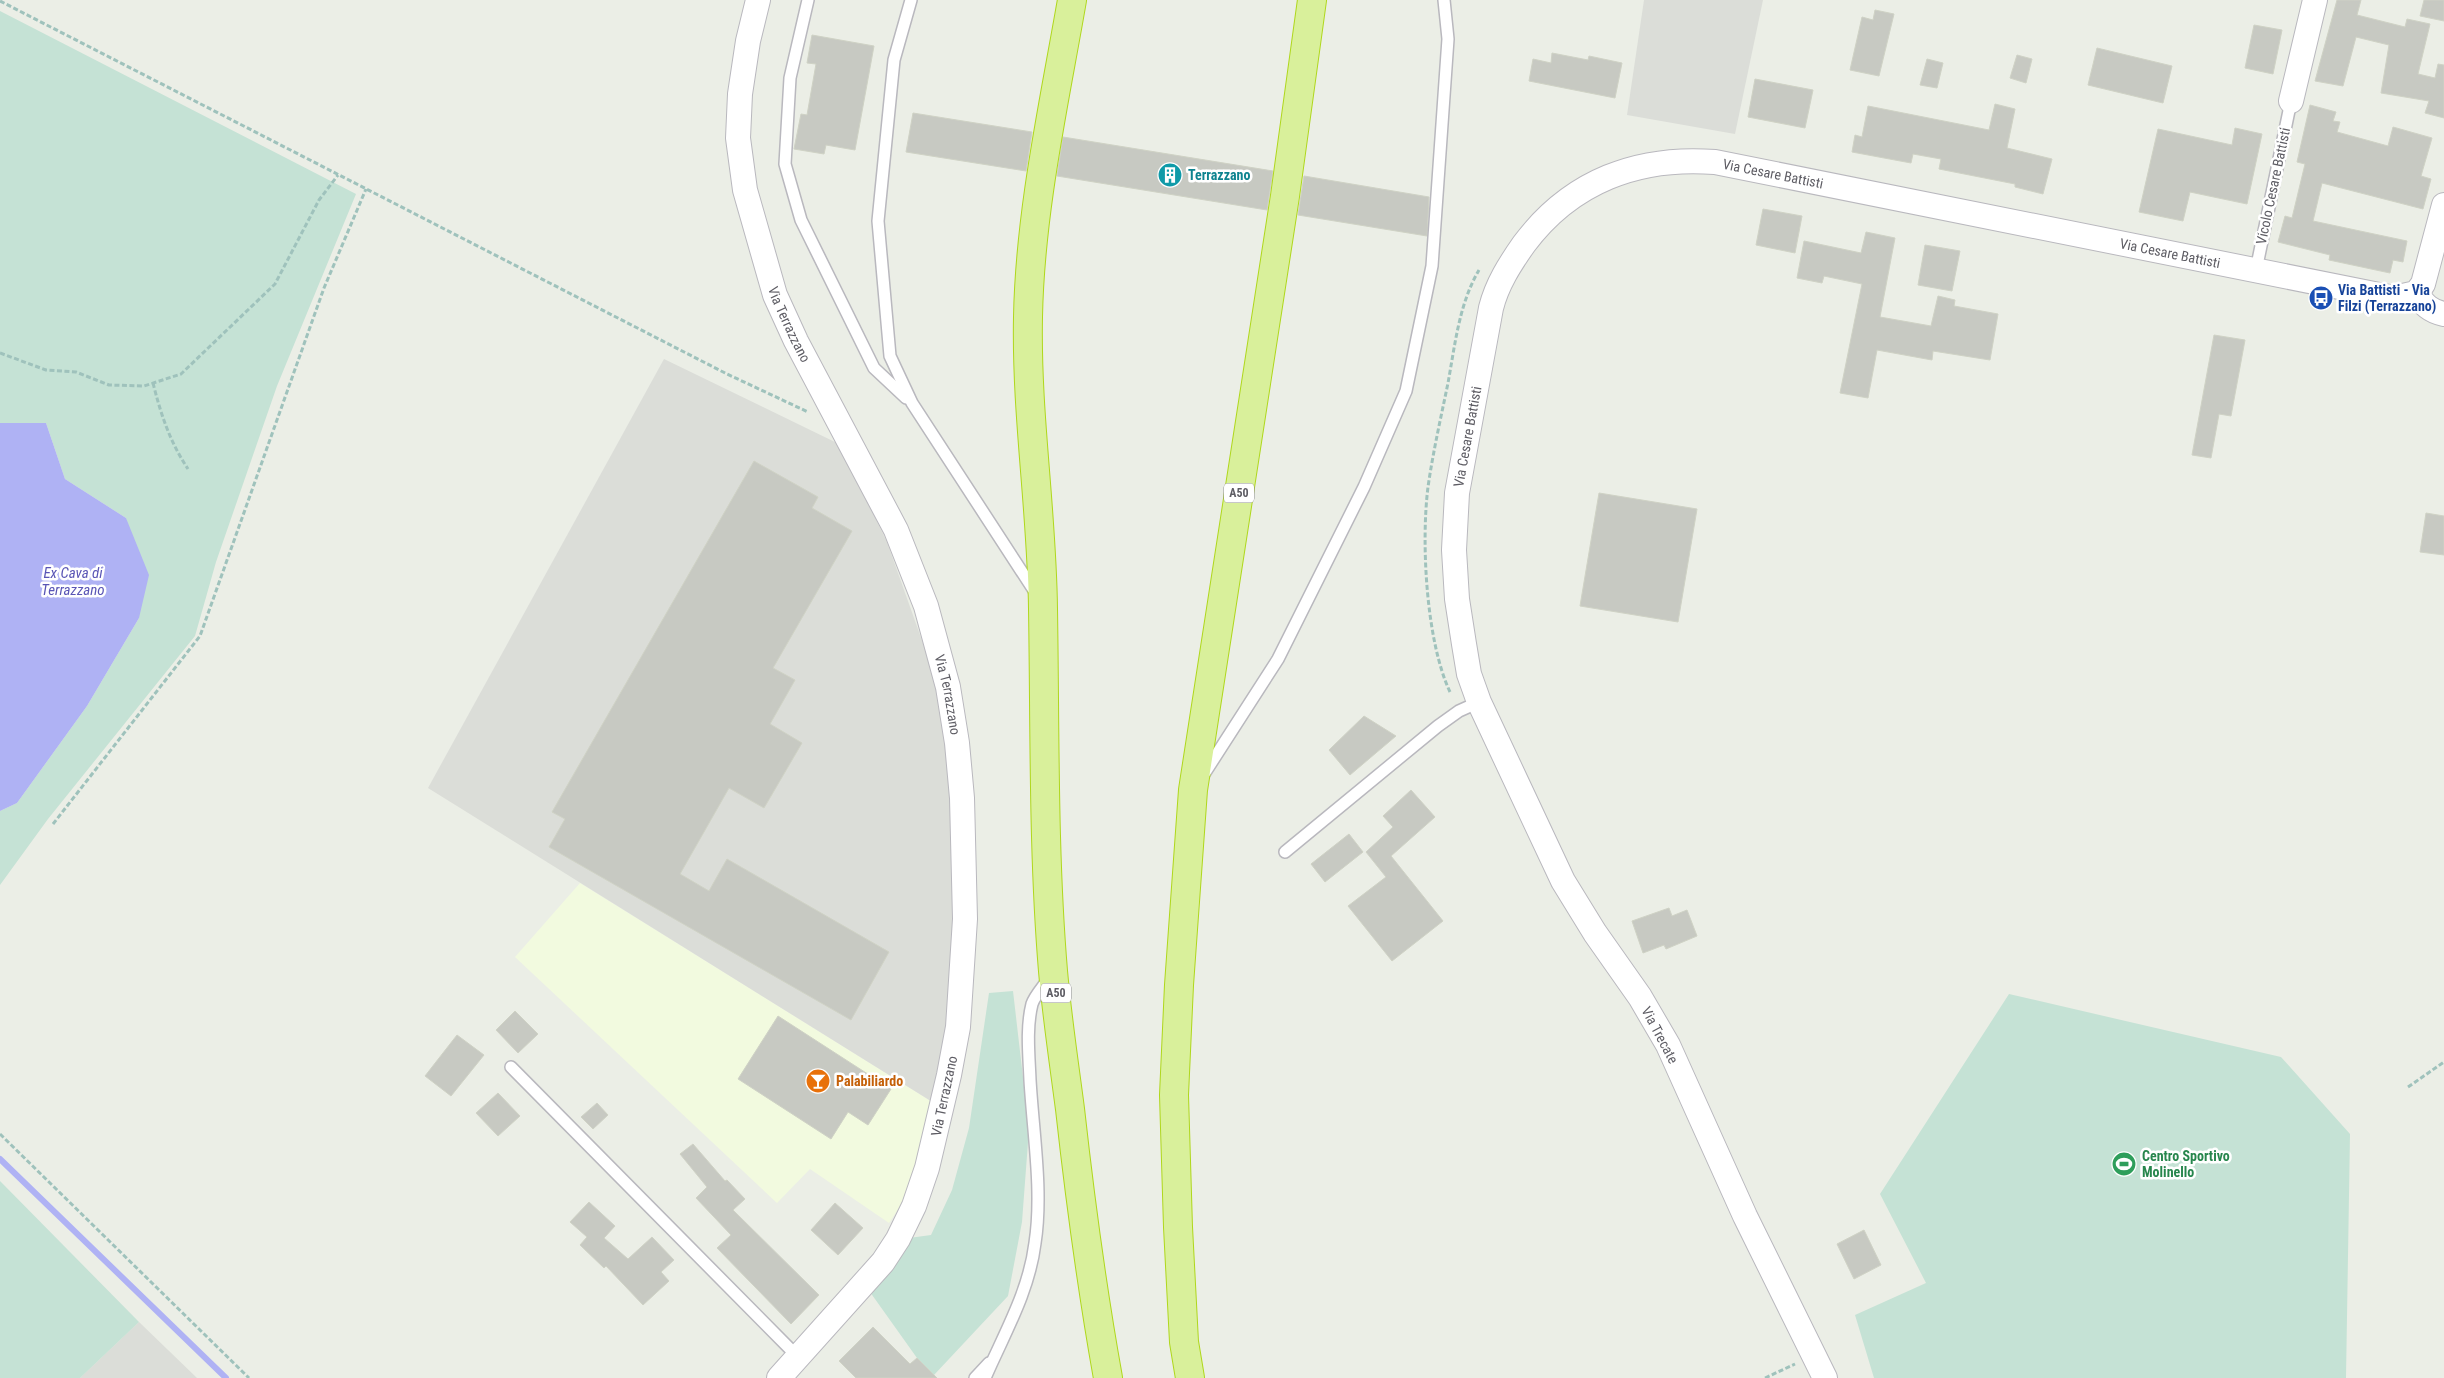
<svg xmlns="http://www.w3.org/2000/svg" width="2444" height="1378" font-family="'Roboto Condensed',sans-serif">
	<style>
		.commercial { fill: #f2fadf }
		.industrial { fill: #dbddd8 }
		.green { fill: #c5e2d5 }
		.water { fill: #afb2f4 }
		.lines { fill: none; stroke-linecap: round; stroke-linejoin: round }
		.stream { stroke: #afb2f4; stroke-width: 6 }
		.building { fill: #c7c9c2; stroke: #cfd2c5 }
		.service-casing { stroke: #b9b8be; stroke-width: 14 }
		.minor-casing { stroke: #b9b8be; stroke-width: 26 }
		.motorway-casing { stroke: #afd71c; stroke-width: 30 }
		.path { stroke: #9fc2bc; stroke-width: 3; stroke-dasharray: 5 2.5; stroke-linecap: butt }
		.service { stroke: #fff; stroke-width: 11 }
		.minor { stroke: #fff; stroke-width: 24 }
		.motorway { stroke: #d9f09b; stroke-width: 28 }
		.labels { text-anchor: middle; stroke-width: 5; stroke-linejoin: round; paint-order: stroke }
		.shield { fill: #fff; stroke: #8e8e92; stroke-width: 1 }
		.shield-label { font-size: 12px; font-weight: bold; fill: #5e5d64 }
		.street-label { font-size: 14px; fill: #5e5d64; stroke: #fff }
		.culture-label { font-size: 14px; font-weight: bold; fill: #0d838f; stroke: #fff; text-anchor: start }
		.transit-label { font-size: 14px; font-weight: bold; fill: #164399; stroke: #fff; text-anchor: start }
		.food-label { font-size: 14px; font-weight: bold; fill: #c56008; stroke: #fff; text-anchor: start }
		.leisure-label { font-size: 14px; font-weight: bold; fill: #27864d; stroke: #fff; text-anchor: start }
		.water-label { font-size: 15px; font-style: italic; fill: #5955b5; stroke: #fff }
	</style>
	<rect width="100%" height="100%" fill="#ebeee6"/>
	<path class="commercial" d="M580 883 934 1103 907 1196 889 1223 810 1169 777 1203 515 957Z"/>
	<g class="industrial">
		<path d="M1644 0H1763L1735 134 1627 115Z"/>
		<path d="M664 359 839 444 887 542 925 649 946 727 954 858 952 943 946 1024 934 1103 428 788Z"/>
		<path d="M139 1322 197 1378H80Z"/>
	</g>
	<g class="green">
		<path d="M0 11 356 194 277 386 216 562 195 636 48 819 0 885V811L17 803 87 706 139 618 126 518 65 479 46 423H0Z"/>
		<path d="M1013 991 1029 1129 1022 1222 1008 1296 934 1375 917 1358 870 1292 909 1238 931 1235 952 1190 969 1128 989 993Z"/>
		<path d="M2009 994 2281 1057 2350 1134 2346 1378H1874L1855 1315 1926 1283 1880 1194Z"/>
		<path d="M0 1181 139 1322 80 1378H0Z"/>
	</g>
	<path class="water" d="M0 423H46L65 479 126 518 149 575 139 618 87 706 17 803 0 811Z"/>
	<g class="lines">
		<path class="stream" d="M0 1159 226 1378"/>
	</g>
	<g class="building">
		<path d="M2337 0H2361L2357 15 2405 27 2407 19 2430 24 2418 74 2435 78 2438 64 2444 65V118L2425 113 2429 101 2381 93 2389 45 2356 37 2343 86 2315 81Z"/>
		<path d="M2424 0H2444V21L2420 16Z"/>
		<path d="M1875 10 1894 14 1879 76 1850 70 1862 17 1873 20Z"/>
		<path d="M2254 25 2282 30 2273 74 2245 68Z"/>
		<path d="M812 35 874 46 855 150 826 145 824 154 794 149 801 114 807 115 816 64 807 63Z"/>
		<path d="M2097 48 2172 66 2163 103 2088 85Z"/>
		<path d="M1552 53 1588 60 1589 56 1622 63 1615 98 1529 81 1533 59 1551 63Z"/>
		<path d="M2017 55 2032 59 2026 83 2010 78Z"/>
		<path d="M1927 59 1943 63 1937 88 1920 85Z"/>
		<path d="M1755 79 1813 90 1805 128 1748 117Z"/>
		<path d="M1995 104 2015 109 2007 148 2052 159 2043 194 2015 187V184L1939 169 1941 159 1913 154 1911 163 1852 152 1855 135 1862 137 1868 106 1989 130Z"/>
		<path d="M2310 105 2336 112 2333 121 2340 122 2337 132 2388 146 2393 127 2432 138 2421 176 2431 179 2423 209 2322 183 2313 221 2407 241 2403 262 2393 260 2390 273 2329 260 2330 255 2278 242 2285 216 2292 218 2305 164 2297 162Z"/>
		<path d="M913 113 1032 132 1026 171 906 152Z"/>
		<path d="M2235 128 2262 134 2247 204 2190 192 2183 221 2139 212 2158 129 2232 145Z"/>
		<path d="M1063 137 1273 171 1267 210 1057 176Z"/>
		<path d="M1304 176 1429 197 1427 236 1298 215Z"/>
		<path d="M1763 209 1802 216 1795 253 1756 245Z"/>
		<path d="M1866 232 1895 238 1880 317 1931 326 1938 296 1955 300 1954 306 1998 314 1990 360 1933 351 1932 360 1877 350 1868 398 1840 393 1862 284 1824 276 1822 283 1797 278 1804 241 1861 253Z"/>
		<path d="M1925 245 1960 251 1952 291 1918 285Z"/>
		<path d="M2214 335 2245 340 2231 416 2219 414 2211 458 2192 455Z"/>
		<path d="M754 461 818 497 812 508 852 531 773 668 795 680 770 724 802 743 764 808 729 788 680 874 709 891 727 859 889 952 851 1020 549 847 565 819 552 812Z"/>
		<path d="M1599 493 1697 509 1678 622 1580 606Z"/>
		<path d="M2426 513 2444 516V555L2420 552Z"/>
		<path d="M1364 716 1396 736 1350 775 1329 750Z"/>
		<path d="M1411 790 1435 817 1391 856 1443 921 1392 961 1348 906 1386 877 1366 852 1393 827 1383 816Z"/>
		<path d="M1349 834 1363 852 1325 882 1311 864Z"/>
		<path d="M1669 908 1672 916 1687 910 1697 936 1666 949 1664 945 1643 953 1632 921Z"/>
		<path d="M515 1011 538 1034 518 1053 496 1030Z"/>
		<path d="M778 1016 891 1089 868 1125 848 1112 831 1139 738 1079Z"/>
		<path d="M457 1035 484 1055 451 1096 425 1076Z"/>
		<path d="M498 1093 520 1116 498 1136 476 1113Z"/>
		<path d="M597 1103 608 1115 593 1129 581 1117Z"/>
		<path d="M693 1144 725 1181 727 1180 745 1199 733 1210 819 1295 791 1324 717 1248 731 1235 696 1198 707 1187 680 1154Z"/>
		<path d="M589 1202 615 1226 604 1238 628 1259 652 1237 674 1260 661 1272 669 1281 643 1305 606 1266 604 1268 580 1245 587 1237 570 1222Z"/>
		<path d="M835 1203 863 1228 838 1255 811 1230Z"/>
		<path d="M1864 1230 1881 1265 1854 1279 1837 1244Z"/>
		<path d="M873 1327 910 1364 917 1358 937 1378H856L839 1361Z"/>
	</g>
	<g class="lines">
		<defs>
			<g id="service">
				<path d="M808 0 790 78 785 164 801 220 874 368 906 398"/>
				<path d="M911 0 894 60 878 221 890 356 912 403 1037 595"/>
				<path d="M2256 270 2291 101"/>
				<path d="M1204 774 1278 659 1364 487 1406 391 1432 266 1448 39 1444 0"/>
				<path d="M1285 852 1438 726 1459 711 1479 702"/>
				<path d="M511 1067 798 1357"/>
				<path d="M975 1378 989 1363"/>
				<path d="M985 1378C1004 1334 1029 1292 1035 1243 1043 1192 1033 1132 1030 1080 1029 1055 1026 1028 1032 1004 1035 995 1044 986 1049 978"/>
			</g>
			<g id="minor">
				<path id="s1" d="M758 0 748 41 740 94 738 138 745 190 775 295 796 341 896 530 926 606 948 687 957 743 962 798 965 919 958 1027 949 1075 927 1168 914 1206 898 1239 883 1262 779 1378"/>
				<path d="M2291 101 2315 0"/>
				<path d="M2416 293C2424 305 2430 311 2444 314"/>
				<path id="s2" d="M1825 1378 1745 1216 1668 1045 1640 997 1595 933 1563 881 1479 702 1469 674 1464 644 1457 599 1454 550 1457 493 1491 308C1497 284 1510 264 1524 244 1571 181 1638 156 1715 162L2394 298 2416 293 2423 284 2444 205"/>
			</g>
			<g id="motorway">
				<path d="M1072 0C1054 104 1030 211 1028 317 1026 415 1042 511 1043 609 1045 729 1043 851 1053 971 1057 1017 1064 1063 1070 1109 1080 1199 1092 1289 1108 1378"/>
				<path d="M1190 1378 1184 1342 1178 1227 1174 1095 1179 985 1193 790 1285 196 1312 0"/>
			</g>
		</defs>
		<use href="#service" class="service-casing"/>
		<use href="#minor" class="minor-casing"/>
		<use href="#motorway" class="motorway-casing"/>
		<g class="path">
			<path d="M0 1 727 374 808 412"/>
			<path d="M0 353 46 370 76 372 109 385 144 386 181 374 275 284 319 200 338 175"/>
			<path d="M153 383C161 415 170 442 188 469"/>
			<path d="M1450 692C1426 641 1421 542 1428 487 1433 452 1441 417 1448 383 1455 345 1459 304 1479 270"/>
			<path d="M53 824 200 636 324 288 366 189"/>
			<path d="M2408 1087 2444 1062"/>
			<path d="M0 1134 249 1378"/>
			<path d="M1765 1378 1795 1364"/>
		</g>
		<use href="#service" class="service"/>
		<use href="#minor" class="minor"/>
		<use href="#motorway" class="motorway"/>
	</g>
	<defs>
		<symbol id="building-disc" viewBox="-11 -11 22 22"><circle r="9.5" fill="#0f9aa8" stroke="#fff"/><path d="M-4-6H4V6H1V3H-1V6H-4ZM-2.5-4.3h1.7v1.8h-1.7ZM.8-4.3h1.7v1.8H.8ZM-2.5-1h1.7V.8h-1.7ZM.8-1h1.7V.8H.8Z" fill="#fff"/></symbol>
		<symbol id="bus-disc" viewBox="-11 -11 22 22"><circle r="9.5" fill="#1a4fb4" stroke="#fff"/><path d="M-5-6H5V4H4V6H2V4H-2V6H-4V4H-5ZM-3.5-4V0h7V-4ZM-3.5 1.2v1.5H-2V1.2ZM2 1.2v1.5H3.5V1.2Z" fill="#fff"/></symbol>
		<symbol id="bar-disc" viewBox="-11 -11 22 22"><circle r="9.5" fill="#e8710a" stroke="#fff"/><path d="M-6-5H6L.8 .8V4.5H3.5V6h-7V4.5H-.8V.8Z" fill="#fff"/></symbol>
		<symbol id="stadium-disc" viewBox="-11 -11 22 22"><circle r="9.5" fill="#2e9e5b" stroke="#fff"/><path d="M0-5a6.5 5 0 1 0 0 10a6.5 5 0 1 0 0-10ZM-3.5-1.8h7v3.6h-7Z" fill="#fff"/></symbol>
	</defs>
	<g fill-rule="evenodd">
		<use href="#building-disc" x="1156" y="161" width="28" height="28"/>
		<use href="#bus-disc" x="2307" y="284" width="28" height="28"/>
		<use href="#bar-disc" x="804" y="1067" width="28" height="28"/>
		<use href="#stadium-disc" x="2110" y="1150" width="28" height="28"/>
	</g>
	<g class="labels">
		<g class="shield">
			<rect x="1224" y="483.5" width="30" height="19" rx="4"/>
			<rect x="1041" y="983.5" width="30" height="19" rx="4"/>
		</g>
		<g class="shield-label">
			<text x="1239" y="497">A50</text>
			<text x="1056" y="997">A50</text>
		</g>
		<g class="street-label">
			<text dy="5" stroke="none"><textPath href="#s2" startOffset="1510">Via Cesare Battisti</textPath></text>
			<text transform="translate(2273 186) rotate(-78)" y="5">Vicolo Cesare Battisti</text>
			<text dy="5" stroke="none"><textPath href="#s2" startOffset="1915">Via Cesare Battisti</textPath></text>
			<text dy="5" stroke="none"><textPath href="#s1" startOffset="334">Via Terrazzano</textPath></text>
			<text dy="5" stroke="none"><textPath href="#s2" startOffset="1030">Via Cesare Battisti</textPath></text>
			<text dy="5" stroke="none"><textPath href="#s1" startOffset="739">Via Terrazzano</textPath></text>
			<text transform="translate(1660 1035) rotate(62)" y="5">Via Trecate</text>
			<text transform="translate(944 1096) rotate(-78)" y="5">Via Terrazzano</text>
		</g>
		<g class="culture-label">
			<text x="1188" y="180">Terrazzano</text>
		</g>
		<g class="transit-label">
			<text x="2338" y="295">Via Battisti - Via<tspan x="2338" dy="16">Filzi (Terrazzano)</tspan></text>
		</g>
		<g class="food-label">
			<text x="836" y="1086">Palabiliardo</text>
		</g>
		<g class="leisure-label">
			<text x="2142" y="1161">Centro Sportivo<tspan x="2142" dy="16">Molinello</tspan></text>
		</g>
		<g class="water-label">
			<text x="73" y="578">Ex Cava di<tspan x="73" dy="17">Terrazzano</tspan></text>
		</g>
	</g>
</svg>
